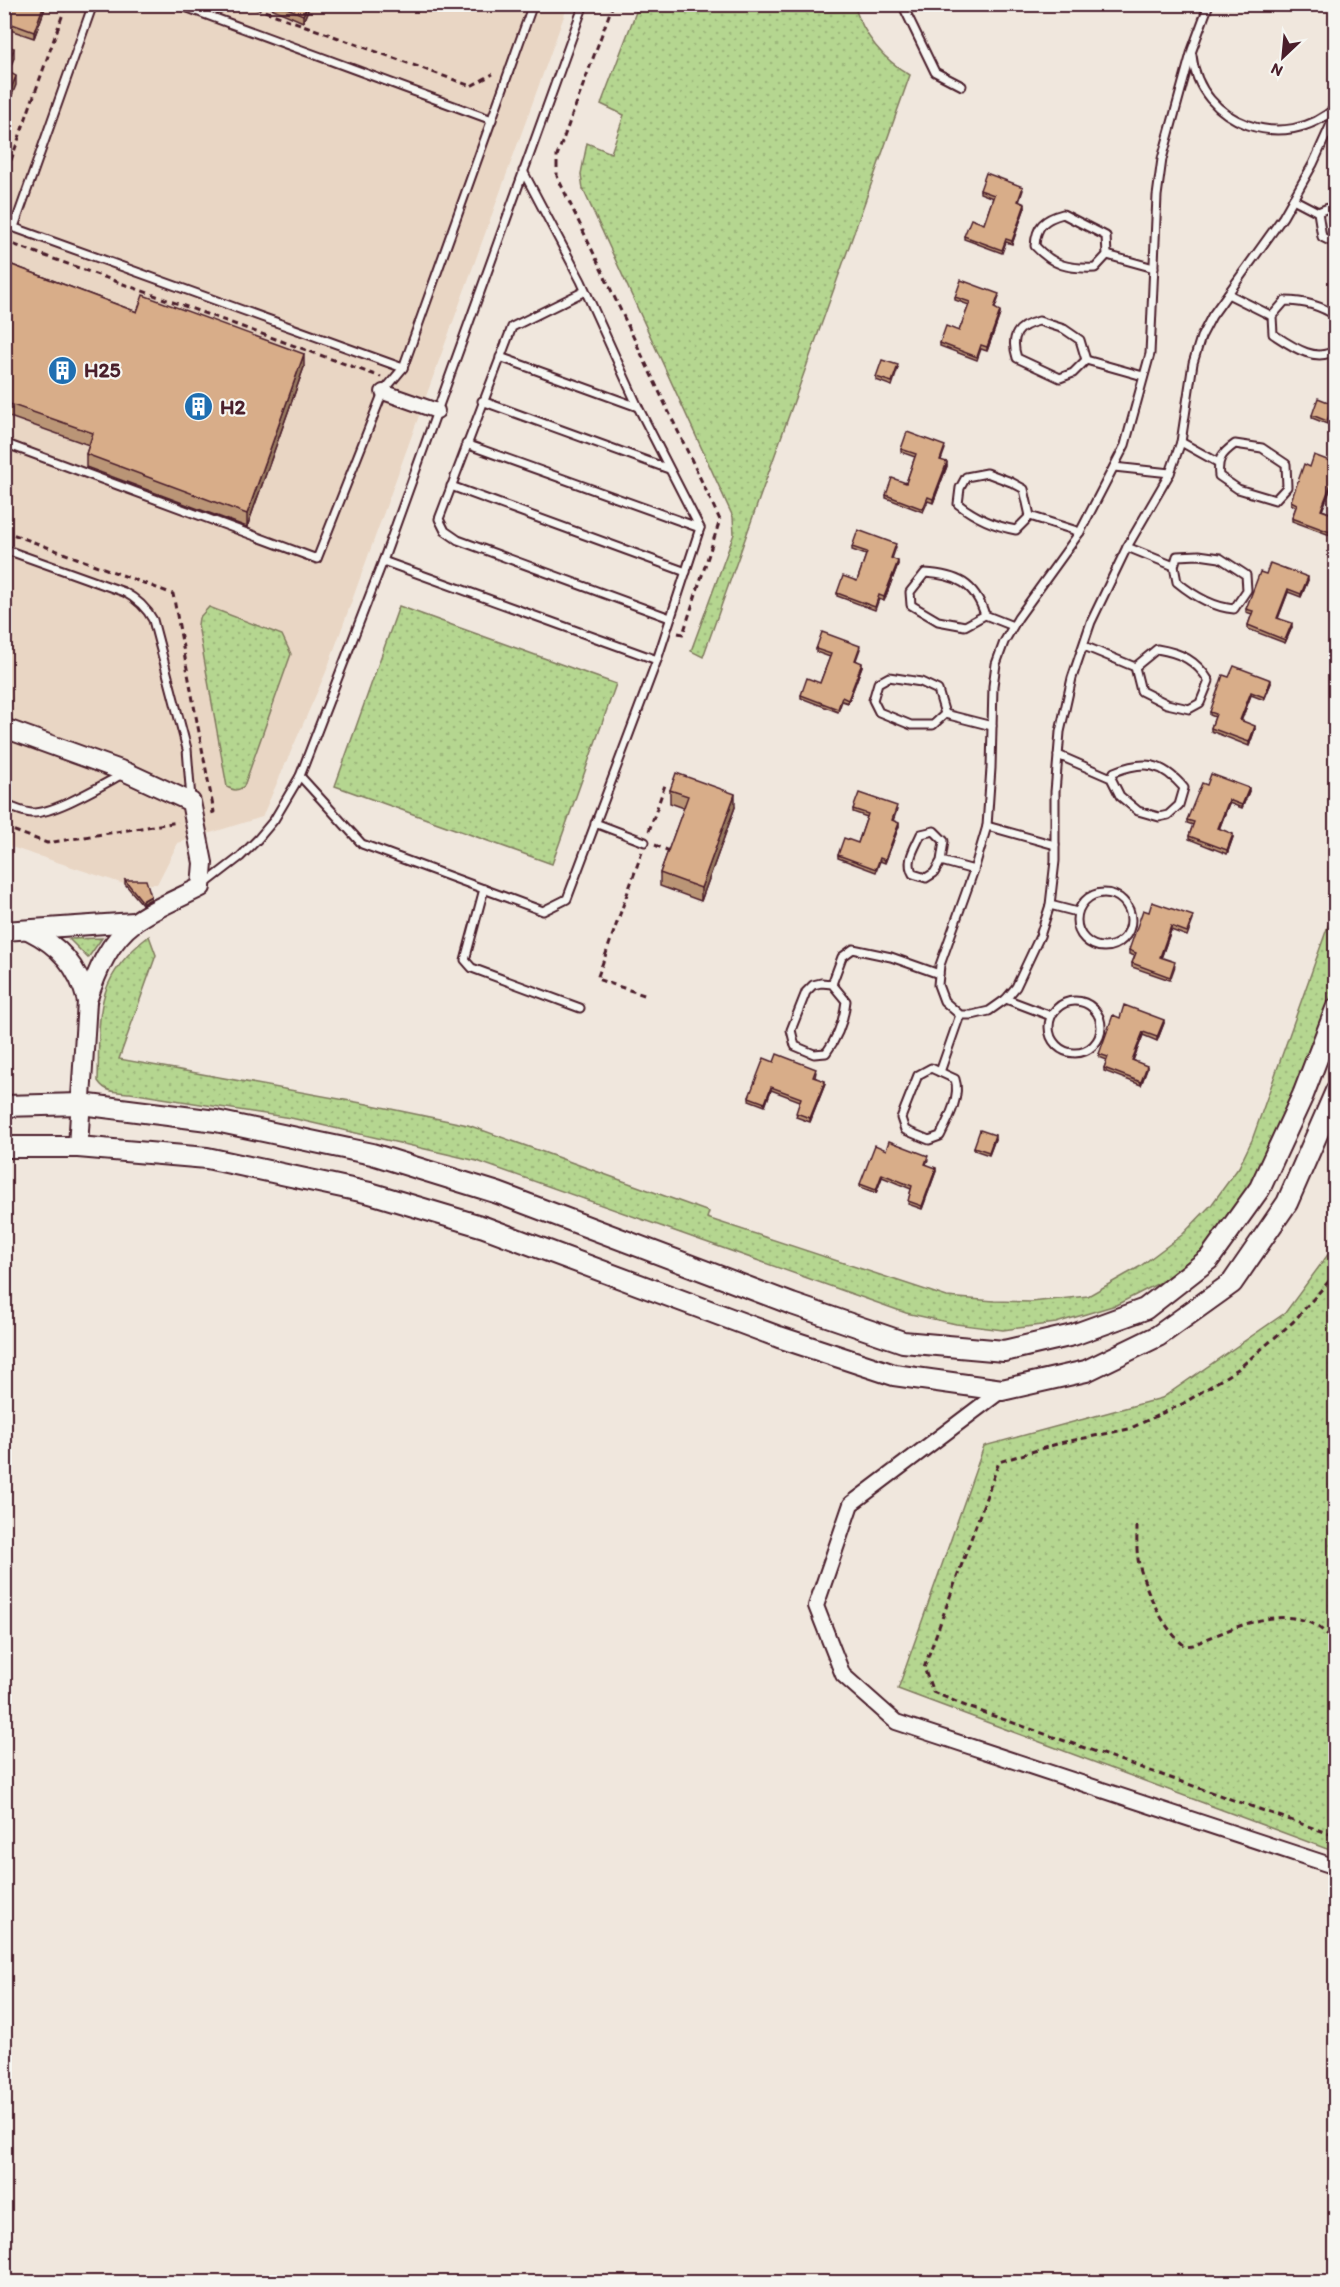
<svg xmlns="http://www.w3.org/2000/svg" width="1340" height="2287" font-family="Itim,sans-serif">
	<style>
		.built { fill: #e9d6c4 }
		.grass { fill: url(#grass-dots); stroke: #807a5e; stroke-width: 1.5 }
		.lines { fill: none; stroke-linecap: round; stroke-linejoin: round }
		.service-casing { stroke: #4a1f2b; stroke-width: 11 }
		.minor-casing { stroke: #4a1f2b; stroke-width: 18 }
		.tertiary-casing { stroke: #4a1f2b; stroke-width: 22 }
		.secondary-casing { stroke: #4a1f2b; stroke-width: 24 }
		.path { stroke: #4a1f2b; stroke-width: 3; stroke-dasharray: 6 4.5; stroke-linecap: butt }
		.service { stroke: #f6f6f2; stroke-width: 7 }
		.minor { stroke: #f6f6f2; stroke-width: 14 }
		.tertiary { stroke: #f6f6f2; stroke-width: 18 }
		.secondary { stroke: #f6f6f2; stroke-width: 20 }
		.wall { fill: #ba9576; stroke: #4a1f2b; stroke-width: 1.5 }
		.shaded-wall { fill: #977960; stroke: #4a1f2b; stroke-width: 1.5 }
		.building { fill: #d8ad89; stroke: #4a1f2b; stroke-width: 1.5 }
		.labels { text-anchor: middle; stroke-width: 4.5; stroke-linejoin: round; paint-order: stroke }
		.poi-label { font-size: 21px; font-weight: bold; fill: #4a1f2b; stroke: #f6f6f2; text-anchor: start }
	</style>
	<defs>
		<pattern id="grass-dots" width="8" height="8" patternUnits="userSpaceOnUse" patternTransform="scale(1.5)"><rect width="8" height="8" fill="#b5d690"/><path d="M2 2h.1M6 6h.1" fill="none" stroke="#9db77c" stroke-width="1.8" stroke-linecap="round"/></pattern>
	</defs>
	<rect width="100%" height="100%" fill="#f0e7dd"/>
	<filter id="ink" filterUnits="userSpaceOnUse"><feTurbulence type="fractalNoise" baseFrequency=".0167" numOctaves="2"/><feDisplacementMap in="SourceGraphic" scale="12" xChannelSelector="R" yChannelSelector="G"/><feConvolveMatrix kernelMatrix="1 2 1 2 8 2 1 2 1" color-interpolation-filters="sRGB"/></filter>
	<g filter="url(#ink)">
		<path class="built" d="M4 5H568L326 672 262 817 178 843 157 884H124L5 845Z"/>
		<g class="grass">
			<path d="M639 4 854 5C864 36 882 59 910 75L703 657 691 651 734 534 733 517 583 189 581 174 587 143 611 153 624 115 601 104Z"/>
			<path d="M399 606 616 684 552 864 335 786Z"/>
			<path d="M209 607 282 635 291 654 244 786C238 791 234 791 227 787L198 625 199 618Z"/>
			<path d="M1335 906V985L1309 1059 1254 1184 1225 1225 1200 1252 1161 1282 1116 1305 1056 1323 1003 1330 956 1324 906 1313 477 1161 291 1118 130 1093C116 1092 106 1093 98 1081 100 1016 92 980 149 936L156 955 119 1059 367 1104 468 1125 709 1212 707 1218 947 1297 994 1301 1031 1302 1088 1296 1139 1267 1182 1235 1212 1204 1239 1167 1252 1140Z"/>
			<path d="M102 938 88 958 69 939Z"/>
			<path d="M1335 1245V1852L898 1689 984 1446 1162 1398 1285 1313Z"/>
		</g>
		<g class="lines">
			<defs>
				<g id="service">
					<path d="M177 4 492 120"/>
					<path d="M902 4 935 72 962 86"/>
					<path d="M1209 4 1192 50 1162 159 1157 196 1150 354 1125 445 1080 532 1018 618 1004 642 996 664 993 686 991 768 987 826 974 870 940 965 938 985 944 1001 960 1015H972L989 1011 1006 999 1016 987 1040 936 1050 905 1055 861V792L1060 732 1072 678 1091 622 1127 547 1170 473 1181 442 1193 363 1201 337 1212 316 1283 217 1313 164 1336 113"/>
					<path d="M1333 4 1336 7"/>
					<path d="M1192 55C1199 125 1286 154 1336 107"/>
					<path d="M1293 199 1318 212"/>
					<path d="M1318 212 1322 237 1336 244"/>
					<path d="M1318 212 1336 205"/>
					<path d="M1063 214 1106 236 1107 255 1095 268C1068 269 1054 266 1035 246 1036 226 1044 219 1063 214Z"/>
					<path d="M4 224 403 368"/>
					<path d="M14 227 93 4"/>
					<path d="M1107 255 1154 268"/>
					<path d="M585 291 512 327 439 519 445 531 458 540 670 618"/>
					<path d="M1228 294 1272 316"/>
					<path d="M1336 316C1320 305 1303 301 1285 301L1272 316 1273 334C1290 345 1317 365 1336 349"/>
					<path d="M1039 321 1064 329 1080 340 1086 360 1073 373 1060 378 1017 358C1010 336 1017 326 1039 321Z"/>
					<path d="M500 357 638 407"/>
					<path d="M1086 360 1143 376"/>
					<path d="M482 401 669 469"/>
					<path d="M1181 442 1217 462"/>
					<path d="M4 443 317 559 383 392 403 368 533 4"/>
					<path d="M466 444 700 528"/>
					<path d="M1235 444 1262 448 1286 464 1287 487 1275 500 1238 489 1219 476C1217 460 1221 454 1235 444Z"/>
					<path d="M1114 467 1170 473"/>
					<path d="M987 473 1011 482 1024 489 1030 516 1016 530C993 526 976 518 958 504L960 488 966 477Z"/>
					<path d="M451 486 686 572"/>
					<path d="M1030 516 1080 532"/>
					<path d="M1127 547 1174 566"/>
					<path d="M4 549 124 592C137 599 146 607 153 620L187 749 191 799"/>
					<path d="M1199 555 1220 558 1246 575 1247 590 1234 609C1212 607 1194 596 1177 582L1174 566 1177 556Z"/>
					<path d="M383 561 657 660 700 528 638 407 581 281 523 171"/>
					<path d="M925 573C957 575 975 583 985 615L965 626 938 621 911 605 910 592Z"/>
					<path d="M985 615 1013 626"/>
					<path d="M1084 646 1135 667"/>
					<path d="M1157 649C1181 653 1196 660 1209 681L1200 703 1189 709 1167 704 1141 691 1135 667Z"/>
					<path d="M889 677 921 682 938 690 945 714 933 725H911L879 712 873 700 878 683Z"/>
					<path d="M945 714 992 726"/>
					<path d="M1058 755 1111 778 1120 796 1138 811 1159 817 1168 815 1179 805 1184 788C1162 762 1144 760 1114 772L1111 778"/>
					<path d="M300 776 362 844 543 911 567 899 657 660"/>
					<path d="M4 804C13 808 22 812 31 813 54 814 100 786 121 775"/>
					<path d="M595 823 645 842"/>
					<path d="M987 826 1055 845"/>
					<path d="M941 861 944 841 934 831 921 834C915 848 905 861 913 874L926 878 934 873 941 861 974 870"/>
					<path d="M205 884 240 857 258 839 274 820 300 776 383 561 584 4"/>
					<path d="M484 889 465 960 472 968 580 1008"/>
					<circle cx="1104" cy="920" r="27"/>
					<path d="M1050 905 1077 912"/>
					<path d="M821 983 832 984 846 1001C844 1021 838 1037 826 1053L814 1054 795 1046 791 1030 806 992 813 985Z"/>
					<path d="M832 984 842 957 853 949 891 957 939 974"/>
					<path d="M1006 999 1051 1016"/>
					<circle cx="1075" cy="1027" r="26"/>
					<path d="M931 1068 955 1079C961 1096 948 1120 940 1136L929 1140 905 1130 901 1118 918 1075Z"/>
					<path d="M940 1072 960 1015"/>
				</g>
				<g id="minor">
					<path d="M383 392 437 411"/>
					<path d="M1002 1390 851 1504 816 1606 843 1675 896 1722 1336 1867"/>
				</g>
				<g id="tertiary">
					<path d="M4 728 126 772 191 802 203 863 201 887C180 898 154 908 135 922 109 941 97 971 87 1001L78 1147"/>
					<path d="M28 930C60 946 78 966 87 1001"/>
					<path d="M4 931 134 922"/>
				</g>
				<g id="secondary">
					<path d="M4 1106 81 1104 216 1121 372 1154 498 1193 792 1304 903 1342 1004 1351 1073 1335 1145 1309 1209 1259 1260 1188 1303 1095 1336 1009"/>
					<path d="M4 1147H78L207 1158 370 1193 484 1227 779 1337 894 1375 1002 1390 1086 1371 1158 1336 1232 1283 1287 1203 1336 1091"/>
				</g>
			</defs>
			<use href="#service" class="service-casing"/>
			<use href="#minor" class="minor-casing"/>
			<use href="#tertiary" class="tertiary-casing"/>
			<use href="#secondary" class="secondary-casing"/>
			<g class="path">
				<path d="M245 4 471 86 493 74"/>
				<path d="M613 4 557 156V176L720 520 683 634 678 633"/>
				<path d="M4 180 65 8 64 4"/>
				<path d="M4 241 381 377"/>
				<path d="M4 531 173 594 214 812 211 813"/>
				<path d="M4 827 47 843 178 822"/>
				<path d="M649 831 666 782"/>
				<path d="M655 845 672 852"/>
				<path d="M642 852 597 979 647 996"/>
				<path d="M1336 1273 1293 1322 1238 1369 1184 1403 1129 1429 1060 1443 999 1462 924 1668 933 1692 968 1707 1336 1836"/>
				<path d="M1137 1526C1137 1538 1136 1552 1139 1564 1146 1591 1163 1629 1185 1646L1193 1645C1228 1630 1282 1603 1318 1627 1324 1631 1330 1637 1336 1642"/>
			</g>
			<use href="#service" class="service"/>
			<use href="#minor" class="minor"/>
			<use href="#tertiary" class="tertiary"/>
			<use href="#secondary" class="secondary"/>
		</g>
		<g class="wall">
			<path d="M45 4V8L34 38 4 28V11Z"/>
			<path d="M271 4H310L303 22 271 8Z"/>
			<path d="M980 190H1023L1019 202 1025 207 1012 244 1006 242 1002 253 964 239V236L984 224 993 198 980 193Z"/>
			<path d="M4 262 137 312 304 367 247 527 86 467V454L89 445 4 415Z"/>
			<path d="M955 297H999L995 308 1000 314 987 351 981 349 977 360 940 346V343L959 331 969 305 955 300Z"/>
			<path d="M898 368 892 386 876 380V377Z"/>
			<path d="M1333 407 1327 424 1312 418V415Z"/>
			<path d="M901 449H945L941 460 947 466 933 503 928 501 923 512 886 498V495L906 483 915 457 901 452Z"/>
			<path d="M1335 463V486L1332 485 1322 510 1335 515 1330 535 1292 521V518L1296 507 1291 504V501L1310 467Z"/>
			<path d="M852 547H896L892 559 898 564 884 601 879 599 875 610 837 596V593L857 581 866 555 852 550Z"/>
			<path d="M1266 574 1308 580 1301 597 1288 592 1278 618 1292 627 1285 643 1248 629V625L1252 614 1246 612V609Z"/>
			<path d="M816 649H860L856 660 862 666 848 703 842 701 838 712 801 698V695L820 683 830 657 816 652Z"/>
			<path d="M1229 677 1271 683 1264 700 1251 695 1241 721 1255 729 1249 746 1211 731V728L1215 717 1210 715V712Z"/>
			<path d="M1207 785 1249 791 1242 808 1229 803 1219 829 1233 837 1227 854 1189 839V836L1193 825 1187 823V820Z"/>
			<path d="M670 790 735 807 701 901 660 886V873L684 808 670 803Z"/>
			<path d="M853 809 897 810 893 821 899 826 885 863 880 861 876 872 838 858V855L858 843 867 817 853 812Z"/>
			<path d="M125 880 151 899 142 904 125 884Z"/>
			<path d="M1149 912 1193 920 1187 936 1171 930 1161 958 1175 966 1170 980 1132 967V963L1135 956 1129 954V950Z"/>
			<path d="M1120 1018 1164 1023 1157 1041 1143 1035 1133 1060 1147 1069 1141 1085 1104 1071V1068L1107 1060 1099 1057V1054Z"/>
			<path d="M774 1062 816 1072 815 1077 825 1084 810 1122 796 1117 800 1101 771 1090 765 1106 749 1100V1097Z"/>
			<path d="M995 1139 989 1155 974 1150V1147Z"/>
			<path d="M886 1150 928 1160 926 1164 936 1171 922 1209 908 1204 911 1189 882 1177 876 1193 860 1187V1184Z"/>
		</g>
		<g class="shaded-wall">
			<path d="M44 4H45V8L34 38V32Z"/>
			<path d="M308 4 310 5 303 22V15Z"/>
			<path d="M14 48V58L5 80V70Z"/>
			<path d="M16 76V85L4 115V106Z"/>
			<path d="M1025 204V207L1012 244V241Z"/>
			<path d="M1000 311V314L987 351V347Z"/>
			<path d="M304 354V367L247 527V514Z"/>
			<path d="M1333 404V407L1327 424V421Z"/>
			<path d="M947 462V466L933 503V499Z"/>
			<path d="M1332 481V485L1321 513V510Z"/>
			<path d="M1335 516V520L1330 535V532Z"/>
			<path d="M898 561V564L884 601V597Z"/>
			<path d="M1308 577V580L1301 597V594Z"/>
			<path d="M1288 589V592L1277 621V618Z"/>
			<path d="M1292 623V627L1285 643V640Z"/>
			<path d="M862 663V666L848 703V700Z"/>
			<path d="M1271 680V683L1264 700V697Z"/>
			<path d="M1251 692V695L1240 724V720Z"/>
			<path d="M1255 726V729L1249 746V742Z"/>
			<path d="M1249 788V791L1242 808V805Z"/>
			<path d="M735 794V807L701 901V888Z"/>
			<path d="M1229 800V803L1218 832V828Z"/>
			<path d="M899 823V826L885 863V860Z"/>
			<path d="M1233 834V837L1227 854V850Z"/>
			<path d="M151 896V899L142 904V901Z"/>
			<path d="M1171 926V930L1160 961V957Z"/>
			<path d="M1164 1020V1023L1157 1041V1037Z"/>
			<path d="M1143 1032V1035L1132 1063V1060Z"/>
			<path d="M1147 1066V1069L1141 1085V1082Z"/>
			<path d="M825 1081V1084L810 1122V1118Z"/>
			<path d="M771 1087V1090L765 1106V1103Z"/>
			<path d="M995 1135V1139L989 1155V1152Z"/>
			<path d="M936 1168V1171L922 1209V1206Z"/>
			<path d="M882 1174V1177L876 1193V1190Z"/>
		</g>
		<g class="building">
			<path d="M7 4H44L34 32 4 21V11Z"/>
			<path d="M278 4H308L303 15Z"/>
			<path d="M4 46 14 48 5 70 16 76 4 106Z"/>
			<path d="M986 173 1023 187 1018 201 1025 204 1012 241 1006 239 1002 250 964 236 971 219 984 224 994 195 980 190Z"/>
			<path d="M4 262 137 312 143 295 304 354 247 514 86 454 93 433 4 402Z"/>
			<path d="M961 280 999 294 994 308 1000 311 987 347 981 345 977 357 940 343 946 326 959 331 970 302 955 297Z"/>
			<path d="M882 360 898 365 892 382 876 377Z"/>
			<path d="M1318 398 1333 404 1327 421 1312 415Z"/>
			<path d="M907 432 945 446 940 460 947 462 933 499 928 497 923 509 886 495 892 478 906 483 916 454 901 449Z"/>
			<path d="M1314 455 1335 463V483L1332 481 1321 510 1335 515 1330 532 1292 518 1297 504 1291 501 1304 464 1310 467Z"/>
			<path d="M858 530 896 544 891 558 898 561 884 597 879 595 875 607 837 593 843 576 857 581 867 552 852 547Z"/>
			<path d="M1270 563 1308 577 1301 594 1288 589 1277 618 1292 623 1285 640 1248 625 1253 611 1246 609 1260 572 1266 574Z"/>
			<path d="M822 632 860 646 855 660 862 663 848 700 842 697 838 709 801 695 807 678 820 683 831 654 816 649Z"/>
			<path d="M1234 666 1271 680 1264 697 1251 692 1240 720 1255 726 1249 742 1211 728 1216 714 1210 712 1223 675 1229 677Z"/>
			<path d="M676 773 735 794 701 888 660 873 688 796 670 790Z"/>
			<path d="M1211 774 1249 788 1242 805 1229 800 1218 828 1233 834 1227 850 1189 836 1194 822 1187 820 1202 783 1207 785Z"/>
			<path d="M859 793 897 806 892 820 899 823 885 860 880 858 876 869 838 855 844 838 858 843 868 814 853 809Z"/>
			<path d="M125 880H146L151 896 142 901Z"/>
			<path d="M1152 902 1193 916 1187 932 1171 926 1160 957 1175 962 1170 977 1132 963 1136 953 1129 950 1143 910 1149 912Z"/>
			<path d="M1124 1005 1164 1020 1157 1037 1143 1032 1132 1060 1147 1066 1141 1082 1104 1068 1108 1057 1099 1054 1113 1015 1120 1018Z"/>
			<path d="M777 1054 816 1069 813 1077 825 1081 810 1118 796 1113 801 1098 771 1087 765 1103 749 1097 764 1058 774 1062Z"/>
			<path d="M980 1130 995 1135 989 1152 974 1147Z"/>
			<path d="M889 1141 928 1156 925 1164 936 1168 922 1206 908 1201 912 1186 882 1174 876 1190 860 1184 875 1145 886 1150Z"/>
		</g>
	</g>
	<defs>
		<symbol id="building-disc" viewBox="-11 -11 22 22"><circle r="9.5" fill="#1f6fb2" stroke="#f6f6f2"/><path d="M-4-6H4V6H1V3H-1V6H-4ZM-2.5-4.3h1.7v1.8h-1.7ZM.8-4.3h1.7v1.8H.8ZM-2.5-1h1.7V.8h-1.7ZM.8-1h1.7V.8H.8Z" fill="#fff"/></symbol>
	</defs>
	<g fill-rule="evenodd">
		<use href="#building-disc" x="46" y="354" width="33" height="33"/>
		<use href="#building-disc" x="182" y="390" width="33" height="33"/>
	</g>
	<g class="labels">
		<g class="poi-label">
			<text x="84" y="377">H25</text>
			<text x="220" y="414">H2</text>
		</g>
	</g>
	<rect width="1340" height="2287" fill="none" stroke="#f6f6f2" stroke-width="24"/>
	<rect x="12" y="12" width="1316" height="2263" fill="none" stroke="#4a1f2b" stroke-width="2" filter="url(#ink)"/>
	<g transform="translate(1283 57) rotate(206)" stroke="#f6f6f2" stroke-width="4.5" paint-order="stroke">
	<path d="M0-4.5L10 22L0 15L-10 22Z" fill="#4a1f2b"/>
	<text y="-9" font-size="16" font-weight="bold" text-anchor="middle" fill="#4a1f2b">N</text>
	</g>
</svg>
